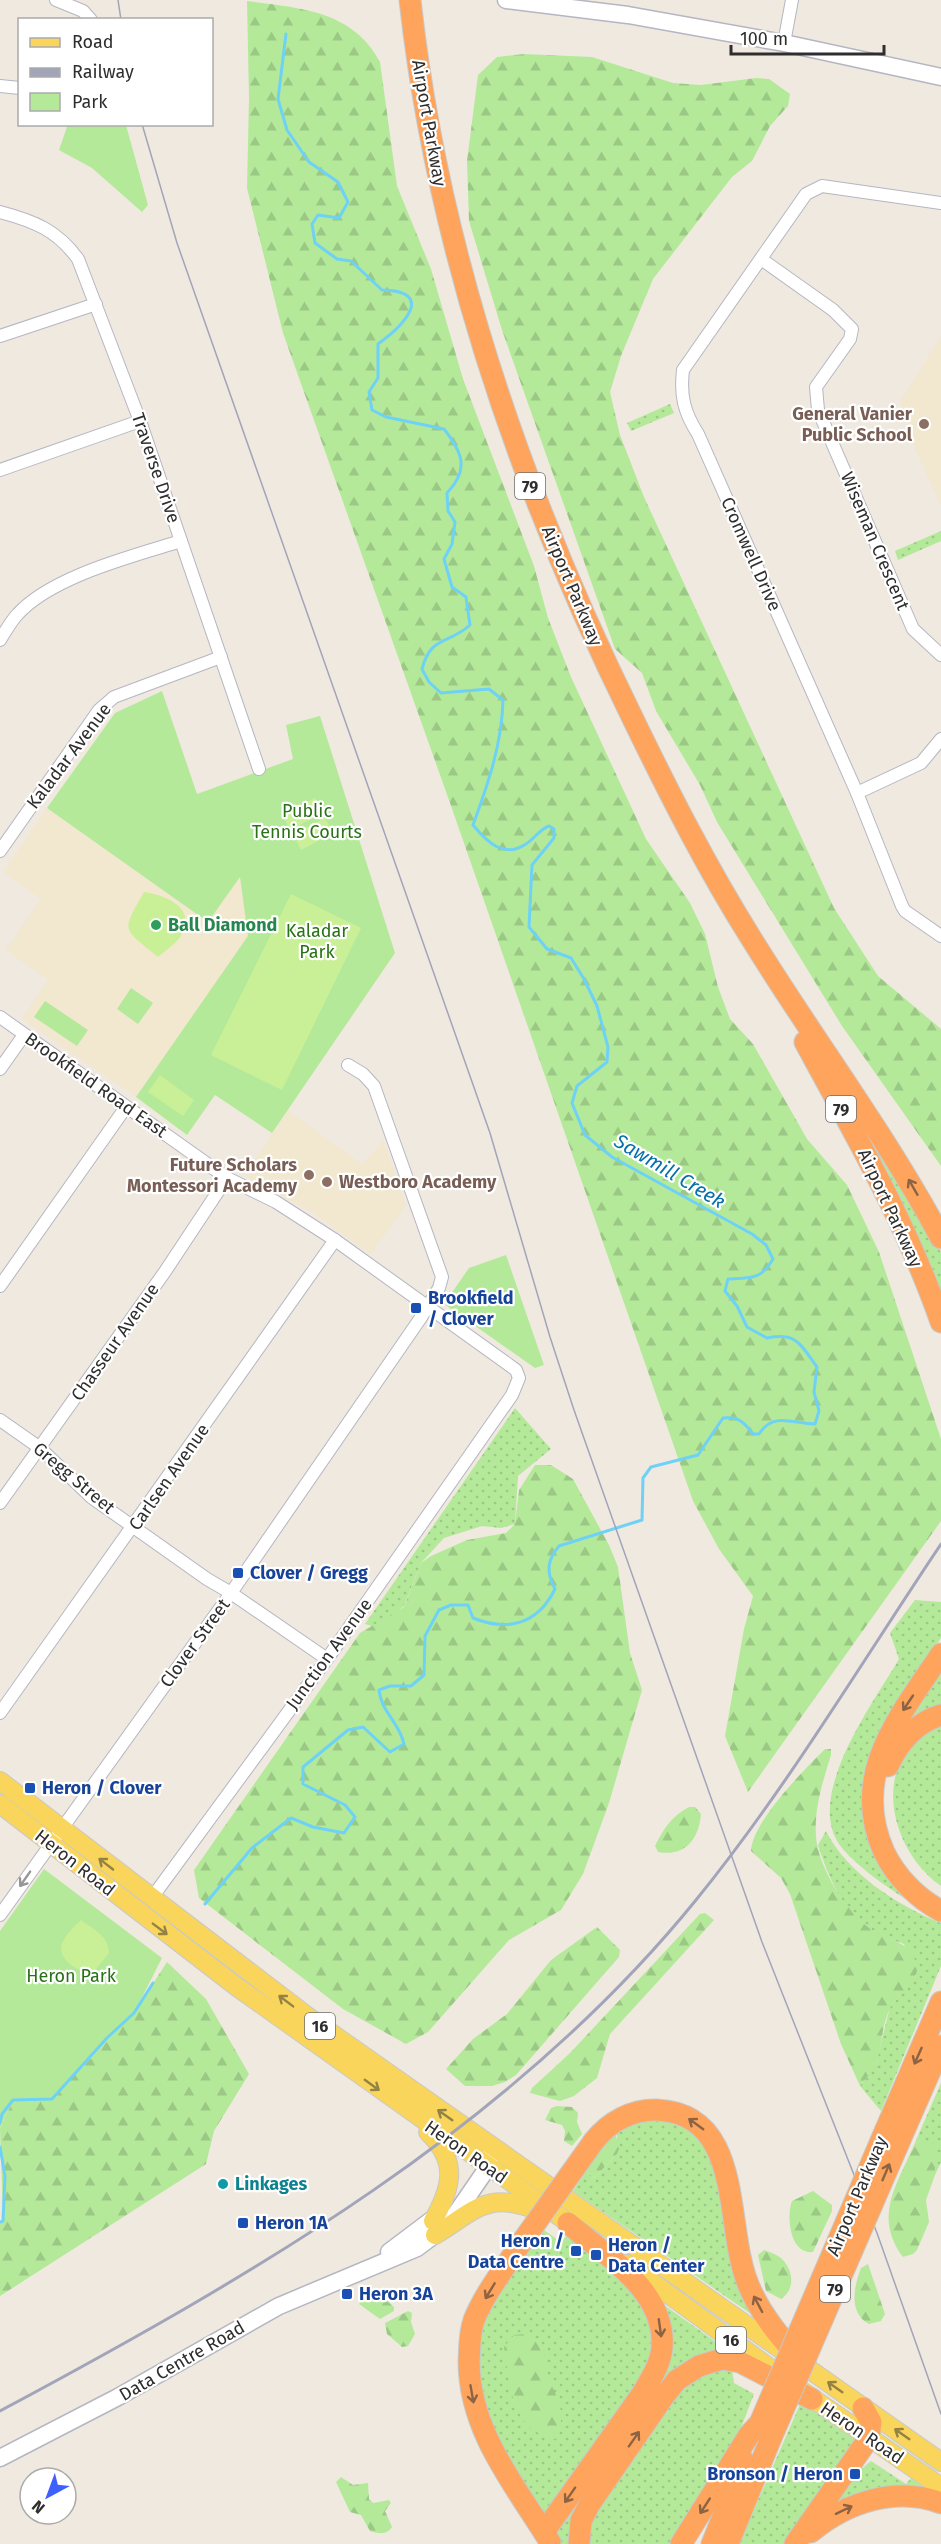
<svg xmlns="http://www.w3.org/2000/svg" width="941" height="2544" font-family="'Fira Sans',sans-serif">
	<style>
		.education { fill: #f2e7cf }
		.grass { fill: url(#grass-dots) }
		.forest { fill: url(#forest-firs) }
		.park { fill: #b4e99a }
		.pitch { fill: #c9f096 }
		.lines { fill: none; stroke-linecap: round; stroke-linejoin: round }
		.stream { stroke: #6ed1f6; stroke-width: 3 }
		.street-casing { stroke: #b4b6c2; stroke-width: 14 }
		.secondary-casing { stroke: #b4b6c2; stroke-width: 19 }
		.primary-casing { stroke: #c9c9c9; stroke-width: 20 }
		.highway-casing { stroke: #c9c9c9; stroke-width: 23 }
		.street { stroke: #fff; stroke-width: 12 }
		.secondary { stroke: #fff; stroke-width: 16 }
		.primary { stroke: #f9d65b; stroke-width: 18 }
		.highway { stroke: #ffa45c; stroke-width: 21 }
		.tram { stroke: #a2a5b9; stroke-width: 1.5 }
		.rail { stroke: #a2a5b9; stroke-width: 3 }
		.highway-bridge-casing { stroke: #c9c9c9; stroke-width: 23; stroke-linecap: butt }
		.highway-bridge { stroke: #ffa45c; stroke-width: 21 }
		.oneway { stroke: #8c6343 }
		.oneway2 { stroke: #948244 }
		.oneway3 { stroke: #969696 }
		.education-dot { fill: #8d6e63; stroke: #fff; stroke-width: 2 }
		.leisure-dot { fill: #2e9e5b; stroke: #fff; stroke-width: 2 }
		.transit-dot { fill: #1a4fb4; stroke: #fff; stroke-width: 2 }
		.culture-dot { fill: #0f9aa8; stroke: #fff; stroke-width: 2 }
		.labels { text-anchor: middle; stroke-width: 4.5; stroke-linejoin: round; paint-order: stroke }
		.shield { fill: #fff; stroke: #6d6d6d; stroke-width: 1.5 }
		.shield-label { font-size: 16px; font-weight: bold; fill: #2e2e2e }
		.street-label { font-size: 18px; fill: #2e2e2e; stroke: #fff }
		.education-label { font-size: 18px; font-weight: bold; fill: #785e54; stroke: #fff; text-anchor: end }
		.park-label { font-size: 18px; fill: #297217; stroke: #fff }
		.leisure-label { font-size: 18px; font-weight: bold; fill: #27864d; stroke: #fff; text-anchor: start }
		.transit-label { font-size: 18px; font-weight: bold; fill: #164399; stroke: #fff; text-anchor: start }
		.culture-label { font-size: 18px; font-weight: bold; fill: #0d838f; stroke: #fff; text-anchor: start }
		.water-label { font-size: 20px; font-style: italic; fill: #0570aa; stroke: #fff }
	</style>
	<defs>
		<pattern id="grass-dots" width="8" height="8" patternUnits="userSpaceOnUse" patternTransform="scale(1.5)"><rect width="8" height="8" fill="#b4e99a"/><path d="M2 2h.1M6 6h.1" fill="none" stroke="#9bc885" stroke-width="1.8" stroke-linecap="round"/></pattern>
		<pattern id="forest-firs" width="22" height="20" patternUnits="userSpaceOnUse" patternTransform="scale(1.5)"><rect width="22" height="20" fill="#b4e99a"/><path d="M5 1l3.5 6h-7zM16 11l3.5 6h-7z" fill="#9bc885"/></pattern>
	</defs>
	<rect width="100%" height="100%" fill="#f0e9e0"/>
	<g class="education">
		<path d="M941 336V506L914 446 900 402Z"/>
		<path d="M47 808 208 921 240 877 248 936 136 1097 22 1019 48 980 6 950 41 899 3 872Z"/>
		<path d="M288 1110 363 1165 383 1140 406 1205 371 1254 310 1211 244 1176Z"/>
	</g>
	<g class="grass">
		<path d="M670 404 674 413 631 431 627 423Z"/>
		<path d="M941 531V541L898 560 895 551Z"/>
		<path d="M858 1117 924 1216 941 1252V1300Z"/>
		<path d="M515 1408 551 1449 518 1476 515 1524 501 1528 482 1526 444 1538 421 1563 404 1606 378 1628 365 1624Z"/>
		<path d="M915 1600 941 1602V1638L878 1737 865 1773 863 1802 930 1914C903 1898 857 1869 839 1844 805 1794 874 1702 899 1659L890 1633Z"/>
		<path d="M941 1664V1711L885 1751Z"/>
		<path d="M941 1726V1886C887 1848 868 1755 941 1726Z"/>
		<path d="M826 1831C847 1873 898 1906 941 1923V1966L881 2111 860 2086 876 2063 890 2007 916 1975 904 1944C894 1940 882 1937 873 1931 843 1914 828 1876 818 1845Z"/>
		<path d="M941 2083V2162L935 2175V2145L920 2140 914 2145Z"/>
		<path d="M660 2119C683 2125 696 2133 711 2151L742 2292 751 2314 573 2191 586 2171 594 2178 617 2154V2132L638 2121Z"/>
		<path d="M544 2230 561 2242 566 2236 637 2290 657 2337 644 2382 547 2522 499 2452 475 2388 481 2326 503 2285Z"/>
		<path d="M664 2305 733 2354 692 2363 575 2544H559L556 2537 557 2523 652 2388Z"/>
		<path d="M712 2367 732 2370 734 2383 754 2394 739 2433 674 2544H586L589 2517 678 2388Z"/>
		<path d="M801 2402 856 2440 788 2544H739Z"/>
		<path d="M871 2461 906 2484 911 2478 937 2497 834 2505 854 2478 857 2479 860 2474 858 2472Z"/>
	</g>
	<g class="forest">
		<path d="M247 1C299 8 353 10 380 62L397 186 431 269 463 379 534 566 548 618 571 677 646 839 690 903 705 934 718 987 730 1019 753 1044 807 1139 847 1185 879 1252 941 1439V1521L748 1792 725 1736 744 1629 753 1596 719 1549 693 1501 450 803 283 333 247 188 249 98Z"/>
		<path d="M524 54 592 57 673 83 701 85 756 78 769 79 790 94 788 106 770 126 752 161 732 177 653 279 621 356 610 392 620 435 644 497 834 908 878 976 941 1029V1166L842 1026 717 822 700 785 656 711 642 673 615 649 502 330 469 221 467 161 478 75 497 57Z"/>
		<path d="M535 1465H551L573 1479 609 1545 618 1567 630 1653 642 1690 609 1803 583 1874 561 1910 509 1940 428 2032 406 2044 343 2009 199 1898 194 1870 360 1633 404 1607 421 1563 431 1556 467 1540 506 1533 515 1524 519 1490Z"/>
		<path d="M825 1749H831V1755C823 1781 814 1808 816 1836 817 1865 848 1917 874 1931 892 1941 914 1943 917 1968 918 1980 898 1995 892 2005 881 2023 883 2045 876 2063 873 2071 865 2079 860 2086L841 2044 790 1894 781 1878 751 1851C752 1822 804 1770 825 1749Z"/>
		<path d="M689 1807H695L701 1814C699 1839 685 1857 658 1852L655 1846C663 1829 672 1816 689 1807Z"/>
		<path d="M705 1913 714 1920 610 2034 597 2078 574 2096 560 2101 530 2093 532 2088 570 2053 700 1914Z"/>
		<path d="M597 1927 620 1950 619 1957 516 2075 505 2082 492 2086H465L446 2069 473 2039 507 2014 551 1960Z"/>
		<path d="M167 1962 206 1999 249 2074 214 2131 206 2164 0 2296V2222L3 2221 0 2128 13 2100 52 2099 134 2013Z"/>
		<path d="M557 2106 572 2107 578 2113 577 2122 582 2134 572 2146 564 2141 565 2131 562 2125 545 2120 551 2108Z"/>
		<path d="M617 2132 616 2137 620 2146 617 2154 594 2178 586 2171 604 2145Z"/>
		<path d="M920 2140 929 2141 935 2145V2175L926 2200 929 2222 917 2250 913 2254 903 2257C873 2216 897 2185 914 2145Z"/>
		<path d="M813 2191 832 2205V2211L813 2252C790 2255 786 2217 792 2201Z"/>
		<path d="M764 2250C770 2252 778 2255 782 2259 794 2271 795 2290 781 2299L766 2291 758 2255Z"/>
		<path d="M868 2264 885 2314 881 2321 869 2324C848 2313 854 2286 861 2268Z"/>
		<path d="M378 2293 394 2307V2311L380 2319 359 2304 365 2296Z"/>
		<path d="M408 2311 412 2313 411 2322 415 2334 408 2346 402 2347 387 2334 385 2323Z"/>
		<path d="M525 2334 541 2341C546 2353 544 2364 548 2375 557 2401 568 2410 556 2439 510 2431 510 2384 504 2347L514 2335Z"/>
		<path d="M341 2477 353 2485 368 2483 369 2499 373 2503 389 2500 391 2503 385 2511 392 2527C387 2535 379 2534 370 2531L361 2515 350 2512 336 2482Z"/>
	</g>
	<g class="park">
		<path d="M68 124 126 125 148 205 142 212 92 168 59 150Z"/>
		<path d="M162 691 197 794 293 759 286 725 320 716 395 953 272 1133 215 1095 187 1135 136 1097 248 936 240 877 208 922 47 808 115 713Z"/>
		<path d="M131 988 153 1003 138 1024 117 1009Z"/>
		<path d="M45 1001 88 1030 77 1046 34 1017Z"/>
		<path d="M506 1255 544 1365 535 1368 444 1304 469 1268Z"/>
		<path d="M44 1869 162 1958 134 2013 52 2099 13 2100 0 2128V1931Z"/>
	</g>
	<g class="pitch">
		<path d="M315 798 323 813 290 830 282 814Z"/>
		<path d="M325 818 333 833 301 850 293 834Z"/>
		<path d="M144 892C164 895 197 907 182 934 177 943 166 950 158 957 122 927 121 933 144 892Z"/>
		<path d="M291 894 361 928 282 1090 211 1055Z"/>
		<path d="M160 1075 194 1100 183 1116 148 1092Z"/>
		<path d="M81 1920C93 1929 109 1936 109 1953L90 1976C56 1959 51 1947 81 1920Z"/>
	</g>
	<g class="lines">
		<g class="stream">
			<path d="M205 1904 252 1848 291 1818 313 1827 344 1833 355 1817 345 1805 303 1784V1767L348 1730 363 1727 390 1752 404 1744C400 1723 381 1712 379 1690L390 1686H411L424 1675 425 1636 439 1610 451 1605H468L473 1618C508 1632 538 1624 555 1589 546 1572 547 1560 559 1546L642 1520 643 1478 651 1467 698 1455 723 1418C738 1416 744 1422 753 1434H759C774 1411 793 1424 815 1424L819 1411 814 1392 817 1367C800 1344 797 1332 767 1338L747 1327 737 1306 725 1291 728 1279C751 1278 761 1280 773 1259L766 1245 752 1234 612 1157 585 1135 572 1103 577 1086 607 1062 608 1047 597 1006 584 979 571 958 547 949 529 927 532 865 554 838V829L549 826C540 829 535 838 526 844 504 859 487 842 473 825 488 784 502 744 503 700L489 689 441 693 429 682 422 669C431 635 448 645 470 625L466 597 452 587 444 559 452 544 455 522 448 511 447 493C470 469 462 452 444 429L386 417 372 410 369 392 378 378V344C403 326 437 291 382 290L351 261 337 259 315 243 312 224 318 215 339 218 348 202 338 182 309 162 287 130 278 99 286 34"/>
			<path d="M0 2123 2 2114 13 2100 52 2099 107 2038 134 2013 153 1983"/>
			<path d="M0 2147 5 2176 3 2221 0 2222"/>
		</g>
		<defs>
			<g id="street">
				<path d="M56 0 83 11 91 20"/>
				<path d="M784 43 792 0"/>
				<path d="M0 86 20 88"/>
				<path d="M941 203 822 186 806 194 683 370C680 396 684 412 698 434L857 793 902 906 905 911 941 936"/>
				<path d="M0 212C34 221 57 230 78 259L140 421 259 769"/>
				<path d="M761 259 833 310 852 329 850 339 816 387 818 410 913 629 941 655"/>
				<path d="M0 336 96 304"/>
				<path d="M0 470 140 421"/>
				<path d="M0 640C5 632 10 623 16 616 49 577 133 556 181 541"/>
				<path d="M857 793 921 763 941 739"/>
				<path d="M0 851 99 710 114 697 221 657"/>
				<path d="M0 1017 227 1178 276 1202 335 1240 516 1370 519 1378 512 1395 327 1659 151 1899"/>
				<path d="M0 1069 24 1035"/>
				<path d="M0 1286 126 1107"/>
				<path d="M0 1420 40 1448 91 1497 207 1579 231 1593 327 1659"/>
				<path d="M0 1503 164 1273 227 1178"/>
				<path d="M0 1713 335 1240"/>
				<path d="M0 1915 231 1593 422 1316 439 1288 442 1277 374 1086 363 1074 348 1065"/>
			</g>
			<g id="secondary">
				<path d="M506 0 628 15 784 43 941 77"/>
				<path d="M389 2252 442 2212"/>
				<path d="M0 2458 118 2397 279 2306 417 2248 441 2230 455 2215 488 2167 491 2154"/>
			</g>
			<g id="primary">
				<path d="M0 1781 307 2016 941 2462"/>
				<path d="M0 1804 237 1987 580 2231"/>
				<path d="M428 2132C459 2162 452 2187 433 2221"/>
				<path d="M435 2235C476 2210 488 2190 539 2211"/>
				<path d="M627 2264 777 2373"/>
				<path d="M802 2391 941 2487"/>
			</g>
			<g id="highway">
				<path d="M410 0C438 253 522 494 634 721 670 795 707 868 751 938 813 1039 885 1133 941 1238"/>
				<path d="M805 1042C854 1133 907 1224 941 1322"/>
				<path d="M941 1654C900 1716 849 1774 884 1852 896 1877 917 1898 941 1911"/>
				<path d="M888 1766C899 1742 915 1723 941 1715"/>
				<path d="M886 2129 941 2002"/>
				<path d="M900 2140 941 2046"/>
				<path d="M594 2141C609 2122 632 2109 657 2110 745 2114 724 2226 748 2284 760 2314 781 2338 802 2362"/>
				<path d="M517 2249C502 2272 484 2295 474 2320 469 2334 470 2347 469 2361 469 2431 515 2485 550 2542"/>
				<path d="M544 2532 642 2394C650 2380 661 2364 662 2347 666 2291 606 2256 568 2223"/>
				<path d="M811 2532C847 2502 896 2486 941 2503"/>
				<path d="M579 2544 581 2521 589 2505 664 2396 677 2380 699 2366 722 2359 740 2362 812 2399"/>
				<path d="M681 2544 749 2435 760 2423"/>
				<path d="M712 2544 745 2462"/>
				<path d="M728 2544 771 2438"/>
				<path d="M795 2544 869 2438 871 2422 863 2408"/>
			</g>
		</defs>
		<use href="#street" class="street-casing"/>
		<use href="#secondary" class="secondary-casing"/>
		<use href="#primary" class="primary-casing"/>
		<use href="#highway" class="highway-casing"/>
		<use href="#street" class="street"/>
		<use href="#secondary" class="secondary"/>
		<use href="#primary" class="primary"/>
		<use href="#highway" class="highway"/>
		<g class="tram">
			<path d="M118 0 121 20"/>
			<path d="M142 124 177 243 490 1133 550 1337 574 1410 762 1942 877 2233 941 2414"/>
		</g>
		<path class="rail" d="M0 2411C254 2275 512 2127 696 1900 787 1788 861 1663 941 1544"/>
		<defs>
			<g id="highway-bridge">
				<path d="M517 2249 594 2141"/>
				<path d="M760 2423 886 2129"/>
				<path d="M771 2438 900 2140"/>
			</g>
		</defs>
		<use href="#highway-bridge" class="highway-bridge-casing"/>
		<use href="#highway-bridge" class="highway-bridge"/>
	</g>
	<defs><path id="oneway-shaft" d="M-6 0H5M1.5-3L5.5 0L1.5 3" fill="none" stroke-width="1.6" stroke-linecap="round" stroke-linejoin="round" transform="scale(1.5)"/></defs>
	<g class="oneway">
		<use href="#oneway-shaft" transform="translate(913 1187) rotate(-120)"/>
		<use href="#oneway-shaft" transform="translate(908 1703) rotate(124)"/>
		<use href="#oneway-shaft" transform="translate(918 2056) rotate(114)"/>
		<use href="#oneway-shaft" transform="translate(696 2124) rotate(-144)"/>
		<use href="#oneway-shaft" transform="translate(886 2172) rotate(-67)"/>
		<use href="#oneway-shaft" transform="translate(490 2291) rotate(121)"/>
		<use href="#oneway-shaft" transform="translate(758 2304) rotate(-118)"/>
		<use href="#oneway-shaft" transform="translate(660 2328) rotate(82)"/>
		<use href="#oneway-shaft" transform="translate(472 2394) rotate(80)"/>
		<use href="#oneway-shaft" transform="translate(634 2439) rotate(-55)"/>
		<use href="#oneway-shaft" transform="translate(570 2495) rotate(125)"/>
		<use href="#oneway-shaft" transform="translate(705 2506) rotate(123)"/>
		<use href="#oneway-shaft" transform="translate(844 2510) rotate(-26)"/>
	</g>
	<g class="oneway2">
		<use href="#oneway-shaft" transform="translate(106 1864) rotate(-142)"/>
		<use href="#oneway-shaft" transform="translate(160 1929) rotate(37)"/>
		<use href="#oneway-shaft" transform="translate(286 2001) rotate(-143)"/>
		<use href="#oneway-shaft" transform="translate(372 2085) rotate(36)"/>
		<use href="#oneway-shaft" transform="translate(445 2115) rotate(-145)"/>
		<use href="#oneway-shaft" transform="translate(835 2387) rotate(-145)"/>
		<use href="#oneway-shaft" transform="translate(902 2434) rotate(-145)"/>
	</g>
	<use class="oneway3" href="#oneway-shaft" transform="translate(25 1879) rotate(125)"/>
	<g class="education-dot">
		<circle cx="924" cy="424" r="6"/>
		<circle cx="309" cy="1175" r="6"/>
		<circle cx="327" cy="1182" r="6"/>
	</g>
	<circle class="leisure-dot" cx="156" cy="925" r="6"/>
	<g class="transit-dot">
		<rect x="410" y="1302" width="12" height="12" rx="3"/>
		<rect x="232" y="1567" width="12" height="12" rx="3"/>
		<rect x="24" y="1782" width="12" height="12" rx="3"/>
		<rect x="237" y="2217" width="12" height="12" rx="3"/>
		<rect x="570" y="2245" width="12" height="12" rx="3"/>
		<rect x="590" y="2249" width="12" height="12" rx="3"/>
		<rect x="341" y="2288" width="12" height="12" rx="3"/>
		<rect x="849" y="2468" width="12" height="12" rx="3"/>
	</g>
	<circle class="culture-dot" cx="223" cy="2184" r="6"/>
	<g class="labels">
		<g class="shield">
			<rect x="515" y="473" width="30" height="26" rx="4.5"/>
			<rect x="826" y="1096" width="30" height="26" rx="4.5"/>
			<rect x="305" y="2013" width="30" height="26" rx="4.5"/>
			<rect x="820" y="2276" width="30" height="26" rx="4.5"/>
			<rect x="716" y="2327" width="30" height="26" rx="4.5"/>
		</g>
		<g class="shield-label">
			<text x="530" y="492">79</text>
			<text x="841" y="1115">79</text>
			<text x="320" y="2032">16</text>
			<text x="835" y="2295">79</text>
			<text x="731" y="2346">16</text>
		</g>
		<g class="street-label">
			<text transform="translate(429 123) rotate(80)" y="6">Airport Parkway</text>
			<text transform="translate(156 468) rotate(71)" y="6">Traverse Drive</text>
			<text transform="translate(875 541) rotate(67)" y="6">Wiseman Crescent</text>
			<text transform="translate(751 554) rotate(66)" y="6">Cromwell Drive</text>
			<text transform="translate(572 586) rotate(67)" y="6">Airport Parkway</text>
			<text transform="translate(69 756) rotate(-53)" y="6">Kaladar Avenue</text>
			<text transform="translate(96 1085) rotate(35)" y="6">Brookfield Road East</text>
			<text transform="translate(890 1208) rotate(65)" y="6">Airport Parkway</text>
			<text transform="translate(115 1342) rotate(-55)" y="6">Chasseur Avenue</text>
			<text transform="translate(169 1477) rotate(-55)" y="6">Carlsen Avenue</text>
			<text transform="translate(74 1478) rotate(40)" y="6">Gregg Street</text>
			<text transform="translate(195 1643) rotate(-54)" y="6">Clover Street</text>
			<text transform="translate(329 1654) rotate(-54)" y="6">Junction Avenue</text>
			<text transform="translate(75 1863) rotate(38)" y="6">Heron Road</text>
			<text transform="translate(466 2152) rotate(35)" y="6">Heron Road</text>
			<text transform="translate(857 2196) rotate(-67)" y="6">Airport Parkway</text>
			<text transform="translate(182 2361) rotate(-30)" y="6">Data Centre Road</text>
			<text transform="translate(862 2433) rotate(34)" y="6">Heron Road</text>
		</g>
		<g class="education-label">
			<text x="912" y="420">General Vanier<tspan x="912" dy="21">Public School</tspan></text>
			<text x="297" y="1171">Future Scholars<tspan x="297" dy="21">Montessori Academy</tspan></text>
			<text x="339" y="1188" text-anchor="start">Westboro Academy</text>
		</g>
		<g class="park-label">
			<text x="307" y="817">Public<tspan x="307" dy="21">Tennis Courts</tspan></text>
			<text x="317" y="937">Kaladar<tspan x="317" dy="21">Park</tspan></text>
			<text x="71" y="1982">Heron Park</text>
		</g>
		<g class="leisure-label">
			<text x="168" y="931">Ball Diamond</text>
		</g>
		<g class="transit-label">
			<text x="428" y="1304">Brookfield<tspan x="428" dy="21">/ Clover</tspan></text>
			<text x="250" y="1579">Clover / Gregg</text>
			<text x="42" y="1794">Heron / Clover</text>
			<text x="255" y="2229">Heron 1A</text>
			<text x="564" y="2247" text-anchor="end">Heron /<tspan x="564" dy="21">Data Centre</tspan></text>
			<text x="608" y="2251">Heron /<tspan x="608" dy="21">Data Center</tspan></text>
			<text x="359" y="2300">Heron 3A</text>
			<text x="843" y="2480" text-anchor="end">Bronson / Heron</text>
		</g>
		<g class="culture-label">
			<text x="235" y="2190">Linkages</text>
		</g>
		<g class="water-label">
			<text transform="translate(670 1171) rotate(31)" y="7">Sawmill Creek</text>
		</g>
	</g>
	<rect x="18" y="18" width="195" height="108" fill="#ffffff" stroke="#ababab" stroke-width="1.5"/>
	<rect x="30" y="38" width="30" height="9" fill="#f9d65b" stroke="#ababab" stroke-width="1.5"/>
	<text x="72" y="48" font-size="18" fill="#2e2e2e">Road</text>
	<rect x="30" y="68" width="30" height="9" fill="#a2a5b9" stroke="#ababab" stroke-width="1.5"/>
	<text x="72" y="78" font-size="18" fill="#2e2e2e">Railway</text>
	<rect x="30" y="93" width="30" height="18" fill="#b4e99a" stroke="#ababab" stroke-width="1.5"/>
	<text x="72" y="108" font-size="18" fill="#2e2e2e">Park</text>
	<g transform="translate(48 2496) rotate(221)"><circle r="28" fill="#ffffff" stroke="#ababab" stroke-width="1.5"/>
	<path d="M0-4.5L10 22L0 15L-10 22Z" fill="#3e60ff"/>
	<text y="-9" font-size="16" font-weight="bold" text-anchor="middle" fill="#2e2e2e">N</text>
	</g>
	<path d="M731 45v9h153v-9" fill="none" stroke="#2e2e2e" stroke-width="3"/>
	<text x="740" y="45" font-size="18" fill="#2e2e2e" stroke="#ffffff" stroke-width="4.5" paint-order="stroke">100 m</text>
</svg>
